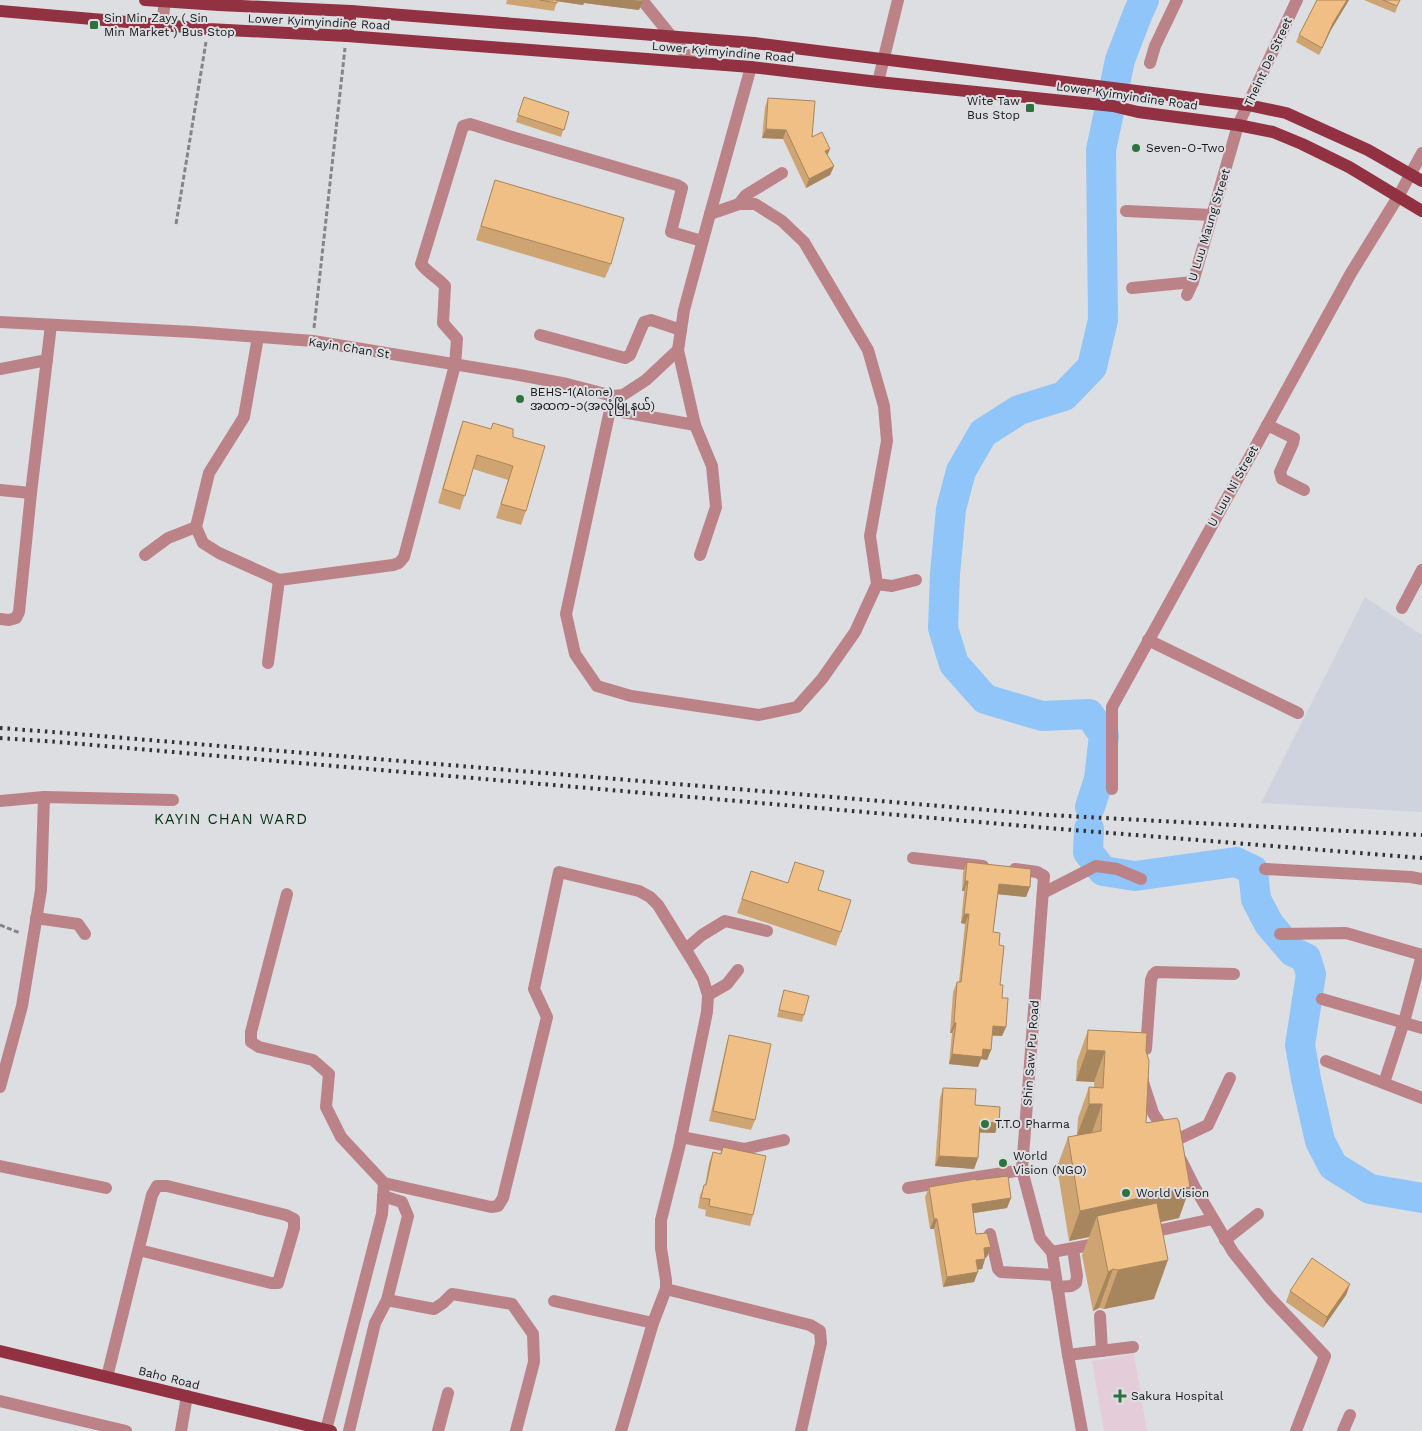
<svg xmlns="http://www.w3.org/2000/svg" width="1422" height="1431" font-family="'Work Sans','Noto Sans Myanmar',sans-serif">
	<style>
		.built { fill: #cfd3dd }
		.medical { fill: #e4cdd9 }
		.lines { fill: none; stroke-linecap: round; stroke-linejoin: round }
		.river { stroke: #8fc5f9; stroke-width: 30 }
		.path { stroke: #848587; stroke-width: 3; stroke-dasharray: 5 2.5; stroke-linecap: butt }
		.minor { stroke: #bb8388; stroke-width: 12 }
		.major { stroke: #923142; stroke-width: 12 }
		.rail { stroke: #313234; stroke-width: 4; stroke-dasharray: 2.5 5; stroke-linecap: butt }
		.wall { fill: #cea472 }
		.shaded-wall { fill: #a8865d }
		.building { fill: #f0bf85; stroke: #a8865d }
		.poi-dot { fill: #2e723d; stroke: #dddee2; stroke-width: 2 }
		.labels { text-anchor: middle; stroke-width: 4; stroke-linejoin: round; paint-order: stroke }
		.poi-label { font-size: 12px; fill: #161718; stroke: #dddee2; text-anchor: start }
		.street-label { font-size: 12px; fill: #161718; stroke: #dddee2 }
		.quarter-label { font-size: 15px; letter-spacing: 1px; fill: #033612; stroke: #dddee2 }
	</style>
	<rect width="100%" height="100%" fill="#dddee2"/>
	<path class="built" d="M1365 597 1422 635V812L1261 803Z"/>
	<path class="medical" d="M1134 1354 1147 1431H1104L1092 1361Z"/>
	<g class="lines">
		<g class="river">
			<path d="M1090 807 1099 779 1104 735 1089 714 1042 716 985 699 954 664 943 628 945 574 951 509 961 471 983 433 1019 410 1064 396 1092 367 1103 320 1101 150 1120 60 1138 13 1144 0"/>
			<path d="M1089 829 1088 852 1103 871 1135 876 1236 862 1253 870 1256 899 1269 924 1293 952 1306 958 1311 974 1300 1045 1306 1079 1320 1141 1333 1166 1370 1189 1422 1198"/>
		</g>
		<g class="path">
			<path d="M176 224 206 42"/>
			<path d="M314 328 345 48"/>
			<path d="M0 925 20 933"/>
		</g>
		<g class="minor">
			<path d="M642 0 693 63"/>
			<path d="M162 25 165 0"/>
			<path d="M1150 63 1155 46 1177 0"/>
			<path d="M878 82 898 0"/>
			<path d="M739 204 746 195 782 173"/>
			<path d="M1126 211 1212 215"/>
			<path d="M1132 288 1193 282"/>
			<path d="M1187 295 1193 282 1238 125 1297 0"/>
			<path d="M0 322 193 332 313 341 514 374 567 384 613 396 623 395 646 380 678 350"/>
			<path d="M540 335 625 358 630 355 644 322 651 320 681 330"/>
			<path d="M258 337 244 417 209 473 196 527 203 543 219 553 279 580 393 565 399 563 404 557 455 365 457 339 443 323 445 286C438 278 428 273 421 264L463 126 470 124 512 137 677 185 682 188 671 232 702 241"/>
			<path d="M0 369 47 360"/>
			<path d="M613 396 566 614 575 654 597 686 631 696 759 715 797 707 822 679 855 632 877 584 870 536 887 441 884 406 868 350 804 242 782 221 755 204H739L710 214"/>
			<path d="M611 410 695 425"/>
			<path d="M1267 425 1294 438 1293 443 1280 472 1282 479 1304 490"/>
			<path d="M0 490 31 493"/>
			<path d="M145 555 168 538 196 527"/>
			<path d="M700 555 716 507 712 466 695 425 678 350 684 310 710 214 751 67"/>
			<path d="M877 584 892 586 916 580"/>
			<path d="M1402 608 1422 570"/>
			<path d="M0 619 9 620 16 618 19 612 31 493 51 325"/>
			<path d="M1148 640 1298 713"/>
			<path d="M268 663 279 580"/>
			<path d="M1112 789V707L1351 273 1398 197 1422 153"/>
			<path d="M0 801 44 797 173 800"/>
			<path d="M913 858 983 866"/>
			<path d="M1015 869 1037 872 1044 876 1022 1170 1040 1238 1052 1252 1068 1355 1082 1431"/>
			<path d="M1265 869 1411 877 1422 879"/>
			<path d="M1043 893 1096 866 1117 869 1141 879"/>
			<path d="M287 894 251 1032V1042L259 1047 313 1060 329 1074 326 1107 341 1137 384 1183 491 1207 498 1206 503 1198 547 1017 534 989 559 872 639 891 650 897 658 905 692 960 703 979 708 995 707 1012 679 1148 661 1220V1248L666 1280V1289L653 1323 621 1431"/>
			<path d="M36 918 78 924 85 934"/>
			<path d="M1280 934 1346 933 1422 955"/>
			<path d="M686 949 702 935 725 921 767 931"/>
			<path d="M708 995 727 984 738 970"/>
			<path d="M1322 999 1422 1028"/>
			<path d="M1146 1049 1151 980 1153 975 1156 972 1234 974"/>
			<path d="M1326 1061 1422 1098"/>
			<path d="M1143 1079V1082L1153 1113 1168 1136"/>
			<path d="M1384 1083 1404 1022 1422 955"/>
			<path d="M0 1087 22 1006 41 890 44 797"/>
			<path d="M681 1137 744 1149 784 1140"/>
			<path d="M1172 1142 1208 1125 1230 1078"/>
			<path d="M1181 1160 1195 1188 1233 1252 1270 1298 1325 1356 1296 1431"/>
			<path d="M0 1166 106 1188"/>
			<path d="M908 1188 1022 1170"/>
			<path d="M383 1196 402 1202 408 1216 387 1300"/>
			<path d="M1147 1233 1213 1219"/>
			<path d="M990 1234 998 1269 1001 1272 1055 1275"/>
			<path d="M1225 1240 1258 1214"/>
			<path d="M1052 1252 1101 1243"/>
			<path d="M1057 1287 1071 1286 1076 1283 1077 1276 1073 1249"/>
			<path d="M666 1289 810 1325 820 1331 821 1343 801 1431"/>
			<path d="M554 1301 653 1323"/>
			<path d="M1100 1316 1102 1351"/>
			<path d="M1068 1355 1133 1347"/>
			<path d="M107 1377 152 1195 157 1186H167L286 1215 294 1219V1228L278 1283H271L139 1250"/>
			<path d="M0 1401 126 1431"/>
			<path d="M326 1430 382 1214 384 1183"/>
			<path d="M181 1431 187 1396"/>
			<path d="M349 1431 375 1323 387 1300 434 1309 443 1303 452 1294 512 1304 533 1334 534 1362 516 1431"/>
			<path d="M438 1431 448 1393"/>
			<path d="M1343 1431 1350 1415"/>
		</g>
		<g class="major">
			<path d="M145 0 219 5 351 11 754 43 1248 105 1286 113 1368 150 1422 181"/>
			<path d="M0 11 208 29 347 36 751 67 878 82 1113 106 1138 112 1238 125 1273 132 1302 144 1349 167 1422 211"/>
			<path d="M347 36 351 11"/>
			<path d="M0 1351 331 1431"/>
		</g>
		<g class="rail">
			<path d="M0 728 53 732 1048 815 1422 835"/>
			<path d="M0 738 58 742 1048 828 1422 858"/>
		</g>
	</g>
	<g class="wall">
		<path d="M507 0H642L639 10 584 3 583 5 557 1 554 11 506 4Z"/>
		<path d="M1317 0H1349L1331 30 1319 55 1296 42 1299 35Z"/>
		<path d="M1364 0H1400L1395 13Z"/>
		<path d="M524 97 569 112 561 137 516 122Z"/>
		<path d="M768 98 812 137 830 149 827 155 834 166 830 175 806 188 783 139 762 138 765 107Z"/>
		<path d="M495 180 611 264 605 278 476 240Z"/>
		<path d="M463 421 513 437 526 511 521 525 496 518 508 480 473 469 460 510 438 503 458 435Z"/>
		<path d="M795 862 818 890 841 932 836 946 737 913 751 871 788 883Z"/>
		<path d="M967 862 1030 887 1026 897 998 894 993 932 999 945 1000 985 1006 1027 1002 1036H992L991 1050 987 1060 981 1059 978 1067 949 1064 952 1033H950L953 992 957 982H959L965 924 961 923 964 891H962L963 872Z"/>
		<path d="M784 990 804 1015 802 1022 777 1017Z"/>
		<path d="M1088 1030 1146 1051V1123L1190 1187 1179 1218 1161 1222 1154 1299 1104 1309 1099 1308 1093 1311 1082 1255 1089 1237 1069 1241 1057 1167 1068 1137 1080 1135H1077L1078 1118 1089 1087H1094V1082L1076 1081 1077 1061Z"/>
		<path d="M729 1035 755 1120 751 1130 709 1121 726 1046Z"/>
		<path d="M943 1088 975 1105 999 1123 995 1133H980L978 1158 974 1169 935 1166 940 1098Z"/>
		<path d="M723 1147 753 1215 750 1226 705 1216 706 1210 698 1208 700 1195 705 1185 709 1163 713 1152 720 1154Z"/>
		<path d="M976 1180 1011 1198 1007 1208 973 1213 976 1234 987 1257 985 1258V1259L982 1269 977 1270 974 1282 943 1287 934 1229H930L925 1197 929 1187Z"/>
		<path d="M1350 1284 1346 1295 1323 1328 1286 1302 1290 1291Z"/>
	</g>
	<g class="shaded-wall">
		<path d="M556 0H633L643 1 639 10 584 3 583 5 555 1Z"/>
		<path d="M1347 0H1349L1331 30 1319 55 1333 23Z"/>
		<path d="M766 129 786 130 783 139 762 138Z"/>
		<path d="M830 149 826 158 825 151Z"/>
		<path d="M834 166 830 175 806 188 809 179Z"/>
		<path d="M965 881H968L964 891H962Z"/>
		<path d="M999 884 1030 887 1026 897 995 894Z"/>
		<path d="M964 914H969L965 924 961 923Z"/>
		<path d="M954 1023H956L952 1033H950Z"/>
		<path d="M993 1026 1006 1027 1002 1036 990 1035Z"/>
		<path d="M983 1049 991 1050 987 1060 981 1059 978 1067 949 1064 952 1054Z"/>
		<path d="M1087 1050 1105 1051 1094 1082 1076 1081Z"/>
		<path d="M1089 1104H1102L1091 1135H1077Z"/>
		<path d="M980 1122 999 1123 995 1133 977 1132Z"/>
		<path d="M939 1156 978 1158 974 1169 935 1166Z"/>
		<path d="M1190 1187 1179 1218 1100 1235 1097 1216 1089 1237 1069 1241 1080 1211Z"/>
		<path d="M1011 1198 1007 1208 968 1214 972 1204Z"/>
		<path d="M934 1219H937L934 1229H930Z"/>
		<path d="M991 1247 987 1257 980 1258 984 1248Z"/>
		<path d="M985 1259 982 1269 972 1270 976 1260Z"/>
		<path d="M1168 1260 1154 1299 1104 1309 1118 1270Z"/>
		<path d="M1113 1269 1099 1308 1093 1311 1108 1272Z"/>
		<path d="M978 1272 974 1282 943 1287 947 1277Z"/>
		<path d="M1350 1284 1346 1295 1323 1328 1327 1317Z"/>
	</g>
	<g class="building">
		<path d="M540 0H557V3Z"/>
		<path d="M1317 0H1347L1333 23 1322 48 1299 35Z"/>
		<path d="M1383 0H1400L1397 6Z"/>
		<path d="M524 97 569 112 564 130 518 115Z"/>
		<path d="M768 98 815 101 812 137 822 132 830 149 825 151 834 166 809 179 786 130 766 129Z"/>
		<path d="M495 180 624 218 611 264 481 226Z"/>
		<path d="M463 421 491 429 493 423 513 429V437L545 446 526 511 501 504 513 466 477 455 465 496 443 489Z"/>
		<path d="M795 862 824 871 818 890 851 900 841 932 742 899 751 871 788 883Z"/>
		<path d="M967 862 1031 869 1030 887 999 884 993 932 1000 933 999 945 1004 946 1000 985H1003L1002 998H1008L1006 1027 993 1026 991 1050 983 1049 982 1057 952 1054 956 1023H954L957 982H961L969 914H964L968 881H965Z"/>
		<path d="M784 990 809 996 804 1015 779 1010Z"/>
		<path d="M1088 1030 1147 1033 1146 1051 1149 1061 1146 1123 1177 1118 1179 1122 1190 1187 1080 1211 1068 1137 1101 1131 1102 1104H1089V1087L1103 1088 1105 1051 1087 1050Z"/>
		<path d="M729 1035 771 1044 755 1120 713 1111Z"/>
		<path d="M943 1088 976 1089 975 1105 1000 1107 999 1123 980 1122 978 1158 939 1156Z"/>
		<path d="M723 1147 766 1156 753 1215 709 1206 710 1199 701 1198 704 1185H706L713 1152 721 1154Z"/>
		<path d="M1008 1176 1011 1198 972 1204 976 1234 987 1233 991 1247 984 1248 985 1259 976 1260 978 1272 947 1277 937 1219H934L929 1187 976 1179V1180Z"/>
		<path d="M1157 1203 1168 1260 1118 1270 1113 1269 1108 1272 1097 1216Z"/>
		<path d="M1312 1258 1350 1284 1327 1317 1290 1291Z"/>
	</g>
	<g class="poi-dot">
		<rect x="89" y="20" width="10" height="10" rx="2.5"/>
		<rect x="1025" y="103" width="10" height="10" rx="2.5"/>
		<circle cx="1136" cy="148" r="5"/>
		<circle cx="520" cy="399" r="5"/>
		<circle cx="985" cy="1124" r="5"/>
		<circle cx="1003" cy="1163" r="5"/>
		<circle cx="1126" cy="1193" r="5"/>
		<path d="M1117.5 1388.5h5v5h5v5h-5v5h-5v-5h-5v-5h5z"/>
	</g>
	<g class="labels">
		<g class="poi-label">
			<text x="104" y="22">Sin Min Zayy ( Sin<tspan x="104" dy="14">Min Market ) Bus Stop</tspan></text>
			<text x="1020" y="105" text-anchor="end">Wite Taw<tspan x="1020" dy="14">Bus Stop</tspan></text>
			<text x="1146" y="152">Seven-O-Two</text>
			<text x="530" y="396">BEHS-1(Alone)<tspan x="530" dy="14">အထက-၁(အလုံမြို့နယ်)</tspan></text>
			<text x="995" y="1128">T.T.O Pharma</text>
			<text x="1013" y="1160">World<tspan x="1013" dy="14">Vision (NGO)</tspan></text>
			<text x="1136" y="1197">World Vision</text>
			<text x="1131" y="1400">Sakura Hospital</text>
		</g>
		<g class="street-label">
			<text transform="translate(319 22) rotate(3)" y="4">Lower Kyimyindine Road</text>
			<text transform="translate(723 52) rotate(5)" y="4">Lower Kyimyindine Road</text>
			<text transform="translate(1268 62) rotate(-65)" y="4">Theint De Street</text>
			<text transform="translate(1127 96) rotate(8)" y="4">Lower Kyimyindine Road</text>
			<text transform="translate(1209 225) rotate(-73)" y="4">U Luu Maung Street</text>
			<text transform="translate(349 348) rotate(9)" y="4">Kayin Chan St</text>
			<text transform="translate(1233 486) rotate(-61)" y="4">U Luu Ni Street</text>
			<text transform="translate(1031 1053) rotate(-86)" y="4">Shin Saw Pu Road</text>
			<text transform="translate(169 1378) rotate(14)" y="4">Baho Road</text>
		</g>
		<g class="quarter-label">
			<text x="231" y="824">KAYIN CHAN WARD</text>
		</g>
	</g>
</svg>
